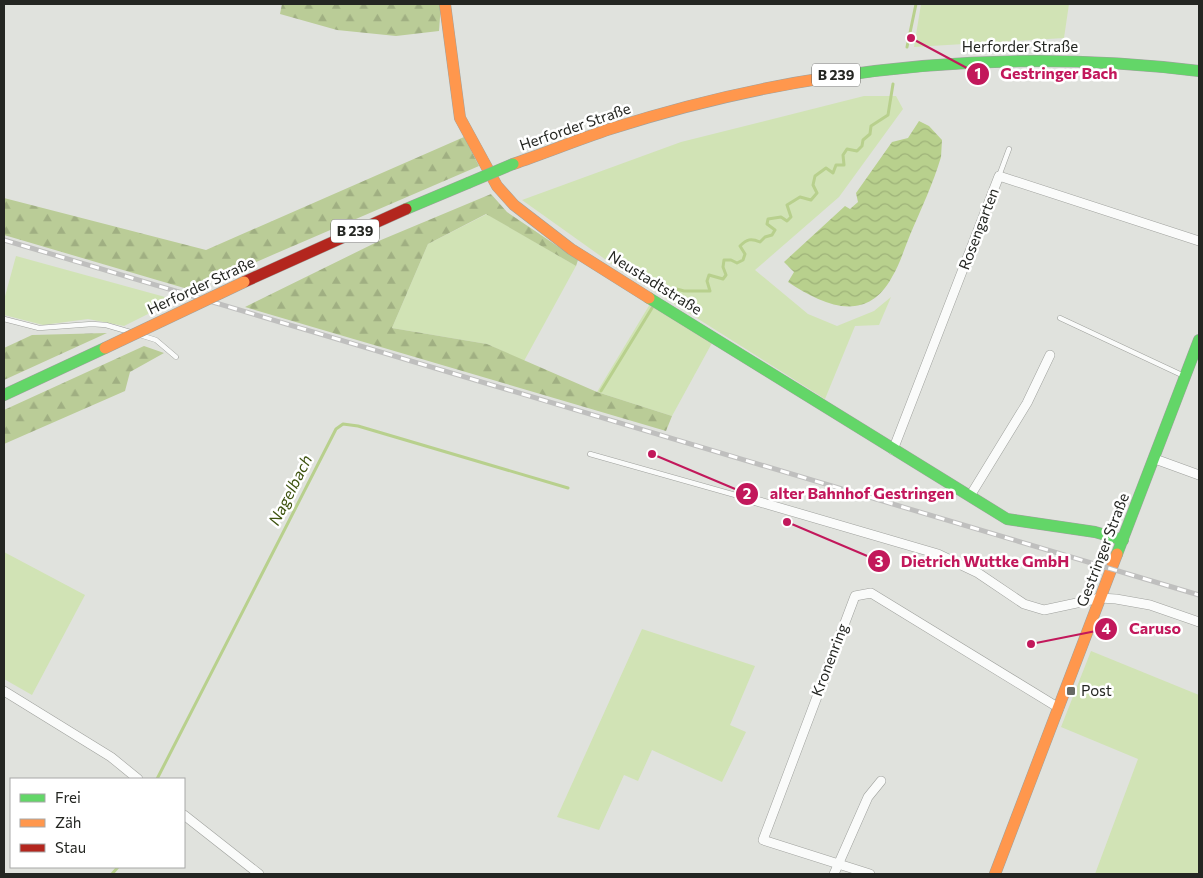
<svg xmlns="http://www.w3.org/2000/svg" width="1203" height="878" font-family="Commissioner,sans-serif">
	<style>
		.green { fill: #d1e3b5 }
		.forest { fill: url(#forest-firs) }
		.water { fill: url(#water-waves) }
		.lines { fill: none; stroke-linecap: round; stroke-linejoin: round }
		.stream { stroke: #b8d08d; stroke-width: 3 }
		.lane-casing { stroke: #9fa19d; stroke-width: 5.5 }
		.street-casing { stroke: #9fa19d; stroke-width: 10 }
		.fast-casing { stroke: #9fa19d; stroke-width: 12 }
		.slow-casing { stroke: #9fa19d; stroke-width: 12 }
		.jam-casing { stroke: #9fa19d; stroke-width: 12 }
		.lane { stroke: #fafbfa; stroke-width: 4.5 }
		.street { stroke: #fafbfa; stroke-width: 9 }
		.fast { stroke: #63d668; stroke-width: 11 }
		.slow { stroke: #ff974d; stroke-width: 11 }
		.jam { stroke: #b3261e; stroke-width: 11 }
		.rail-casing { stroke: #bfbfbe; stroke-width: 5 }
		.rail { stroke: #fff; stroke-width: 3; stroke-dasharray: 9; stroke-linecap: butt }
		.fast-bridge-casing { stroke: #9fa19d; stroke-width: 12; stroke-linecap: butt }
		.slow-bridge-casing { stroke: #9fa19d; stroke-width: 12; stroke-linecap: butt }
		.fast-bridge { stroke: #63d668; stroke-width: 11 }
		.slow-bridge { stroke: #ff974d; stroke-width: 11 }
		.poi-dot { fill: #666863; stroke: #fff; stroke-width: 2 }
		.labels { text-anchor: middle; stroke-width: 5; stroke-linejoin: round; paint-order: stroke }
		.shield { fill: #fff; stroke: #666764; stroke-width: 1 }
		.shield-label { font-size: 14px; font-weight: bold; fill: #242622 }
		.street-label { font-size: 15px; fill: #242622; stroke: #fff }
		.poi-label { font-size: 15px; fill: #242622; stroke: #fff; text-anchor: start }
		.water-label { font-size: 16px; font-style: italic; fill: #3e530f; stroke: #fff }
		.leader { fill: none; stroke: #c2185b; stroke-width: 2 }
		.callout-dot { fill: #c2185b; stroke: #fff; stroke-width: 2 }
		.mark-label { font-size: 15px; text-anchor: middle; font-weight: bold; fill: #fff }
		.callout-label { font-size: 16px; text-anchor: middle; font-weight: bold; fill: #c2185b; stroke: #fff; stroke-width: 5; stroke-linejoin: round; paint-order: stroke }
	</style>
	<defs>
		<pattern id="forest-firs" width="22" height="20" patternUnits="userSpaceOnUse" patternTransform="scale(1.25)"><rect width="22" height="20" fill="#bacc97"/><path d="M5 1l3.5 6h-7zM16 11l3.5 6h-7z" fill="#a0af82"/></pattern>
		<pattern id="water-waves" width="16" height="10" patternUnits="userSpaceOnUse" patternTransform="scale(1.25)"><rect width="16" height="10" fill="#b8d08d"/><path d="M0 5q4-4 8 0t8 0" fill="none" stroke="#9eb279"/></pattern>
	</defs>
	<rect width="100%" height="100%" fill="#e0e2dd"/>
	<g class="green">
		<path d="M921 4H1069L1064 38 914 47Z"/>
		<path d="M864 96H896L903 109 839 197 755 270 808 314 837 326 874 311 891 297 879 325 855 326 825 399 616 267 522 200 681 142Z"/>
		<path d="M487 214 576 266 524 361 487 344 392 328 428 244Z"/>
		<path d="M16 256 176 300 124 326 88 319 43 325 4 315V300Z"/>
		<path d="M650 304 712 343 672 416 597 392Z"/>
		<path d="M4 552 85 595 32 695 4 679Z"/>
		<path d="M642 629 755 666 730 725 746 732 722 782 652 750 638 781 624 775 599 830 557 817Z"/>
		<path d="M1091 651 1199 695V874H1095L1138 759 1061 727Z"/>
	</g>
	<g class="forest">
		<path d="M282 4H441L439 31 396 36 337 30 280 14Z"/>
		<path d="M464 137 479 166 191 290 4 235V198L206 250Z"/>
		<path d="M491 194 507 212 578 260 576 266 486 214 428 244 392 328 487 344 597 392 672 416 666 431 245 307 381 240Z"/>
		<path d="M107 333 4 380V348L32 335Z"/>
		<path d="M144 346 164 353 130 372 125 391 4 444V410Z"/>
	</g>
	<path class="water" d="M919 121 929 126 942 140 941 157C933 184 921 209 910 235 904 249 900 264 892 277 866 325 823 305 788 282L794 272 784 262 845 206 850 209 858 202 856 193 892 142 908 138Z"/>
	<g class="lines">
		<g class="stream">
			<path d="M907 47 916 4"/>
			<path d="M663 295 673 288 684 291H710L707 281 709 275 723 279 726 275 723 267 724 260H731L737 263 743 260 745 254 740 246C747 239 751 238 760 242L765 237 772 235 775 230 767 224 768 219 781 217 787 221 791 217 787 205 800 197 811 200 817 193 813 185 815 176 826 168 833 173 836 165H844L843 155 847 149 857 151 862 146 863 140 870 134 871 126 888 115 893 84"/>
			<path d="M601 391 652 308"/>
			<path d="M157 779 336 429 343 424 358 426 568 488"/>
			<path d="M112 874 118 867"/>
		</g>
		<defs>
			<g id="lane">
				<path d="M999 176 1009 149"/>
				<path d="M1060 318 1184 376"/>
				<path d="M4 319 39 328 92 324 106 325 130 332"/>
				<path d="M140 335 156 340 176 357"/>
				<path d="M590 454 753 500"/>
			</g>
			<g id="street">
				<path d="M893 450 999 176 1199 241"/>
				<path d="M1155 459 1199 475"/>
				<path d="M970 496 1027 403 1050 355"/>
				<path d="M753 500 938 554 978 573 1024 604 1044 610 1100 598 1116 599 1150 605 1199 622"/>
				<path d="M4 691 111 757 138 779"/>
				<path d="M184 815 259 874"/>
				<path d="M834 874 868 797 881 781"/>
				<path d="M870 874 763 840 855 596 871 593 1059 708"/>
			</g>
			<g id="fast">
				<path d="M831 77C953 58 1077 56 1199 71"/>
				<path d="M406 209 468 183"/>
				<path d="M649 298 1007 519 1095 532 1123 540"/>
				<path d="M4 395 105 348"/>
				<path d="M1117 554 1199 340"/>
			</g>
			<g id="slow">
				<path d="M445 4 460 118 497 186 514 205 571 249 649 298"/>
				<path d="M513 164C545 153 577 140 610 129 682 106 757 88 831 77"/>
				<path d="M995 874 1117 554"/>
			</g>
			<path id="jam" d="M244 282 406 209"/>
		</defs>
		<use href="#lane" class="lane-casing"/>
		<use href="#street" class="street-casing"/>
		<use href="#fast" class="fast-casing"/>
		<use href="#slow" class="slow-casing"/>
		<use href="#jam" class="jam-casing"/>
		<use href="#lane" class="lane"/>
		<use href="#street" class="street"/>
		<use href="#fast" class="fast"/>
		<use href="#slow" class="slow"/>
		<use href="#jam" class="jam"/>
		<defs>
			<path id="rail" d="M4 240 1199 595"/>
		</defs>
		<use href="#rail" class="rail-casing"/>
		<use href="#rail" class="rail"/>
		<defs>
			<path id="fast-bridge" d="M468 183 513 164"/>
			<path id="slow-bridge" d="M105 348 244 282"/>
		</defs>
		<use href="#fast-bridge" class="fast-bridge-casing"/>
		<use href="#slow-bridge" class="slow-bridge-casing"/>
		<use href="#fast-bridge" class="fast-bridge"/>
		<use href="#slow-bridge" class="slow-bridge"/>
	</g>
	<rect class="poi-dot" x="1066" y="686" width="10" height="10" rx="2.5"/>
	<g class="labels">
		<g class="shield">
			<rect x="812" y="63.5" width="48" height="23" rx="4"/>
			<rect x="331" y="219.5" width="48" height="23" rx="4"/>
		</g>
		<g class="shield-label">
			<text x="836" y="80">B 239</text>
			<text x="355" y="236">B 239</text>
		</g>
		<g class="street-label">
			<text x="1020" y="52">Herforder Straße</text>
			<text transform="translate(575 127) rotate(-19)" y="5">Herforder Straße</text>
			<text transform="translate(979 229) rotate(-69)" y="5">Rosengarten</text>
			<text transform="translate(655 283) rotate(32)" y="5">Neustadtstraße</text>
			<text transform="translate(201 286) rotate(-25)" y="5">Herforder Straße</text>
			<text transform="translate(1103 550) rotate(-69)" y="5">Gestringer Straße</text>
			<text transform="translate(830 660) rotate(-69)" y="5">Kronenring</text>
		</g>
		<g class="poi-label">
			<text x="1081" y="696">Post</text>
		</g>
		<g class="water-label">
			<text transform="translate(290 490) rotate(-63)" y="6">Nagelbach</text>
		</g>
	</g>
	<path class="leader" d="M911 38L978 74M652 454L747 494M787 522L879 561M1031 644L1106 629"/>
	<g class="callout-dot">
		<circle cx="911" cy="38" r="5"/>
		<circle cx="652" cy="454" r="5"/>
		<circle cx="787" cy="522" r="5"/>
		<circle cx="1031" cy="644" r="5"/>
		<circle cx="978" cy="74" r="12"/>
		<circle cx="747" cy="494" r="12"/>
		<circle cx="879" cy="561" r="12"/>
		<circle cx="1106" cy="629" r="12"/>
	</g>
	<g class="mark-label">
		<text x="978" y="79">1</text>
		<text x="747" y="499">2</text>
		<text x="879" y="567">3</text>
		<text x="1106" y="634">4</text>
	</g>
	<g class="callout-label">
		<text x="1059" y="79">Gestringer Bach</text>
		<text x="862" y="499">alter Bahnhof Gestringen</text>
		<text x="985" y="567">Dietrich Wuttke GmbH</text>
		<text x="1155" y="634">Caruso</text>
	</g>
	<rect width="1203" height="878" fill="none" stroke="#242622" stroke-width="10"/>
	<rect x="10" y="778" width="175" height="90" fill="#ffffff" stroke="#a7a8a7"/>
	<rect x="20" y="794" width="25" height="8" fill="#63d668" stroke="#a7a8a7"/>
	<text x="55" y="803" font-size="15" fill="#242622">Frei</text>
	<rect x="20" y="819" width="25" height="8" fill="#ff974d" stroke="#a7a8a7"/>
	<text x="55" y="828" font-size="15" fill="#242622">Zäh</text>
	<rect x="20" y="844" width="25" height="8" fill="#b3261e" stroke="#a7a8a7"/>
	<text x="55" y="853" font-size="15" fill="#242622">Stau</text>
</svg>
